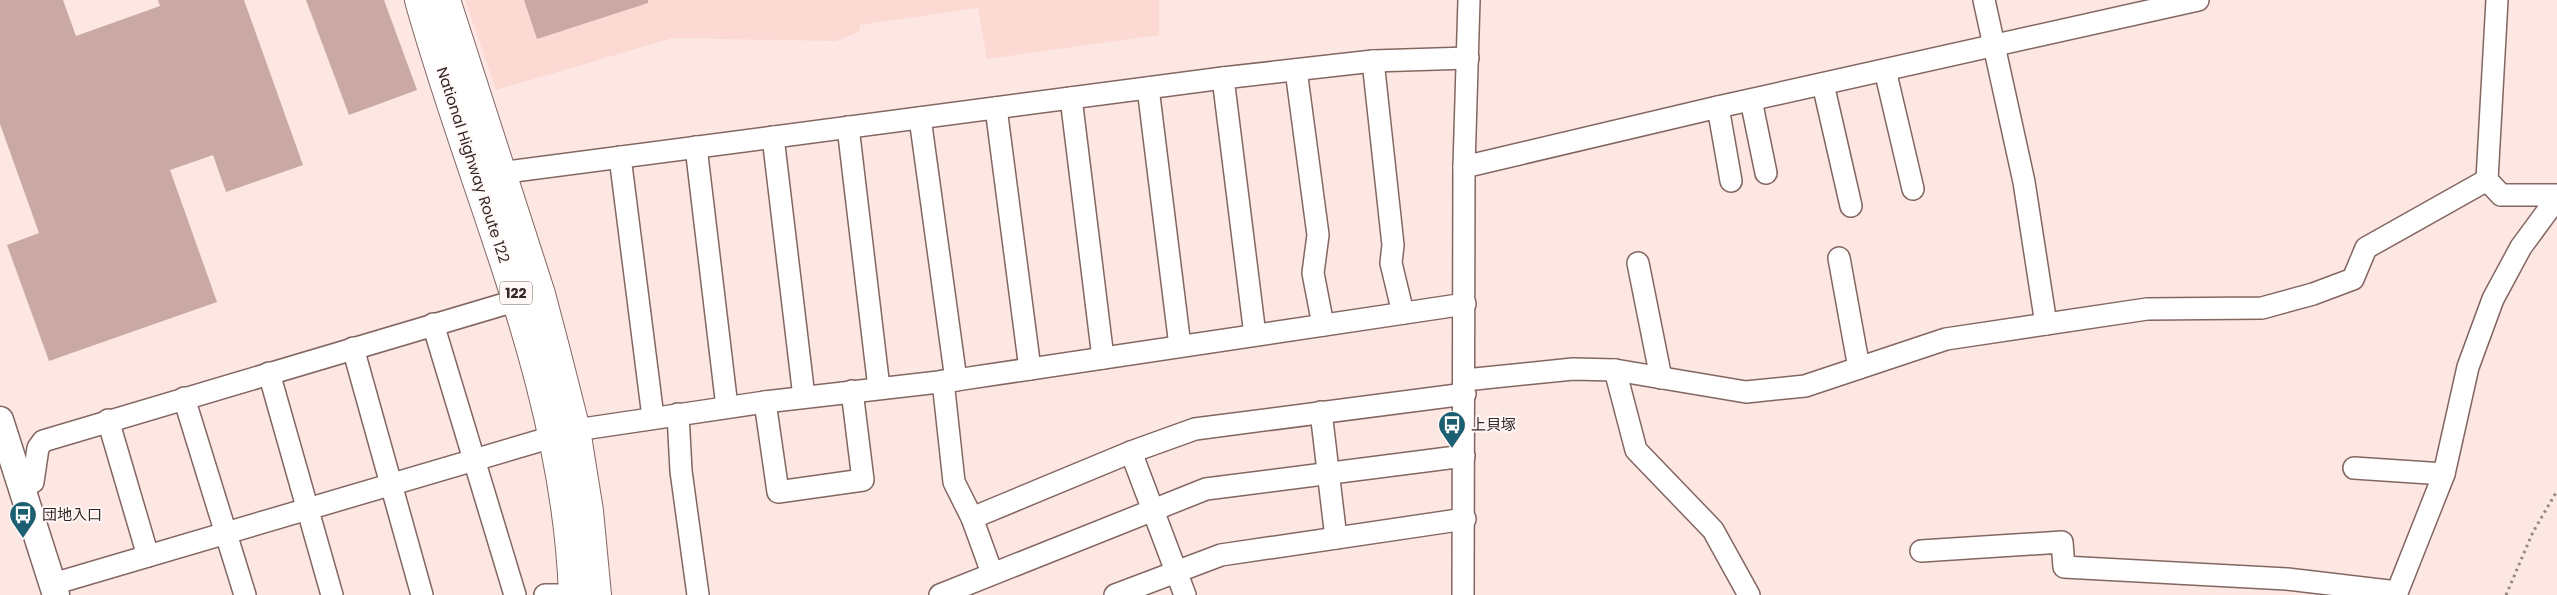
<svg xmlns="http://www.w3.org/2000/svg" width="2557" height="595" font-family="Poppins,'Noto Sans JP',sans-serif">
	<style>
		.built { fill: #fcd9d3 }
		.building { fill: #caa9a4 }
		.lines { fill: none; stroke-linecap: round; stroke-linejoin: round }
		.minor-casing { stroke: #846661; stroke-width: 24 }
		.major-casing { stroke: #846661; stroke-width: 29 }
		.highway-casing { stroke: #846661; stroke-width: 30 }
		.path { stroke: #958481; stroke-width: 3; stroke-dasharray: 2.5 4; stroke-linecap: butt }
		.minor { stroke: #fff; stroke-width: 21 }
		.major { stroke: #fff; stroke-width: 26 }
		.highway { stroke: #fff; stroke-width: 28 }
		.labels { text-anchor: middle; stroke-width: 4; stroke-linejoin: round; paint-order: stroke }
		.shield { fill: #fff8f7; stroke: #716664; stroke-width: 1 }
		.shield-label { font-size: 14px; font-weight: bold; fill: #342725 }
		.street-label { font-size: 15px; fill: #342725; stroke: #fff8f7 }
		.poi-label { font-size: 15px; fill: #342725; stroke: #fff8f7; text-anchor: start }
	</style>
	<rect width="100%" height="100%" fill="#fce7e3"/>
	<path class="built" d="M465 0H1159V35L987 59 978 8 860 25 859 32 835 41 673 38 496 90Z"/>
	<g class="building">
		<path d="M0 0H63L76 36 160 6 158 0H244L303 165 226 192 213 155 170 170 217 302 49 361 7 245 39 233 0 124Z"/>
		<path d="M306 0H384L417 90 349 115Z"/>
		<path d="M524 0H648V3L537 39Z"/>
	</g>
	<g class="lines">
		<defs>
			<g id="minor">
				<path d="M1984 0 2024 182 2046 324"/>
				<path d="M2497 0 2487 180 2501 195H2557"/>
				<path d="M1373 61 1393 245 1391 263 1403 313"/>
				<path d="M1296 70 1318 235 1313 273 1323 325"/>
				<path d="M1885 70 1913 189"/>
				<path d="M1223 78 1255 335"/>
				<path d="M1823 84 1851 206"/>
				<path d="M1148 88 1180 346"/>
				<path d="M1071 98 1103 358"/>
				<path d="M1751 100 1766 173"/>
				<path d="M1718 107 1731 181"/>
				<path d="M996 108 1030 369"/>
				<path d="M920 118 956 380"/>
				<path d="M848 127 879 388"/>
				<path d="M773 137 804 397"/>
				<path d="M696 147 727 407"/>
				<path d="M620 157 653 417"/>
				<path d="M1464 167 1718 107 2198 0"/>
				<path d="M500 173 1223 78 1373 61 1468 58"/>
				<path d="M1839 258 1859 368"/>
				<path d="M1638 263 1661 378"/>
				<path d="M433 324 515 595"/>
				<path d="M353 348 422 595"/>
				<path d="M1615 370 1636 450 1713 530 1749 595"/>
				<path d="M269 373 332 595"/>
				<path d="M1465 380 1573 369 1615 370 1746 392 1805 386 1946 339 2147 309 2262 308 2313 294 2353 279 2366 248 2487 180"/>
				<path d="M943 381 954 482 972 518 992 573"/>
				<path d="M184 398 245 595"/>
				<path d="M765 402 778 492 863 480 852 391"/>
				<path d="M1321 412 1336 538"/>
				<path d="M678 414 681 471 698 595"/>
				<path d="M108 420 148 556"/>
				<path d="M1131 452 1185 595"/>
				<path d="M2354 468 2444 474"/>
				<path d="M23 488 33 482 38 448 43 441 518 300"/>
				<path d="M972 518 1131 452 1195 429 1465 394"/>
				<path d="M1921 551 2062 542 2064 567 2287 579 2397 592"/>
				<path d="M53 584 576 430 765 402 956 380 1465 304"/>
				<path d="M545 595H573"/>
				<path d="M940 595 1206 489 1464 456"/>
				<path d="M1115 595 1221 555 1465 519"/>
				<path d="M1463 595 1464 167 1469 0"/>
				<path d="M2396 595 2444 474 2468 367 2493 299 2521 247 2557 198"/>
			</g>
			<path id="major" d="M0 420 56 595"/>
			<g id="highway">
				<path d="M419 0C474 198 566 386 573 595"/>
				<path d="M446 0 541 294 556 351 576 430 589 511 597 595"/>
			</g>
		</defs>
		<use href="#minor" class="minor-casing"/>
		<use href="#major" class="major-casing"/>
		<use href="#highway" class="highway-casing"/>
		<path class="path" d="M2506 595 2533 532 2557 491"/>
		<use href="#minor" class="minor"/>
		<use href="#major" class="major"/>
		<use href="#highway" class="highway"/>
	</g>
	<defs>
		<symbol id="bus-pin" viewBox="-11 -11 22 30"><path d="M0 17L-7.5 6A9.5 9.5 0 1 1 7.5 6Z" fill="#1c5f72" stroke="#fff8f7"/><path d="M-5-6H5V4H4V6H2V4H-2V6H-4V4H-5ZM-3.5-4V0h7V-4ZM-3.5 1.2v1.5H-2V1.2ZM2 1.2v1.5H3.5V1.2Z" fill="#fff"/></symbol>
	</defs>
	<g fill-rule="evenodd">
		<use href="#bus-pin" x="1436" y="409" width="32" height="43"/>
		<use href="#bus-pin" x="7" y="499" width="32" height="43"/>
	</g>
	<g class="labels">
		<rect class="shield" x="500" y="281.5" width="32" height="23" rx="4"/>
		<g class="shield-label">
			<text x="516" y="298">122</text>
		</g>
		<g class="street-label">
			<text transform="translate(473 165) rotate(72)" y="5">National Highway Route 122</text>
		</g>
		<g class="poi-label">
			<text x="1471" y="430">上貝塚</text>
			<text x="42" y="520">団地入口</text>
		</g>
	</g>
</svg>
